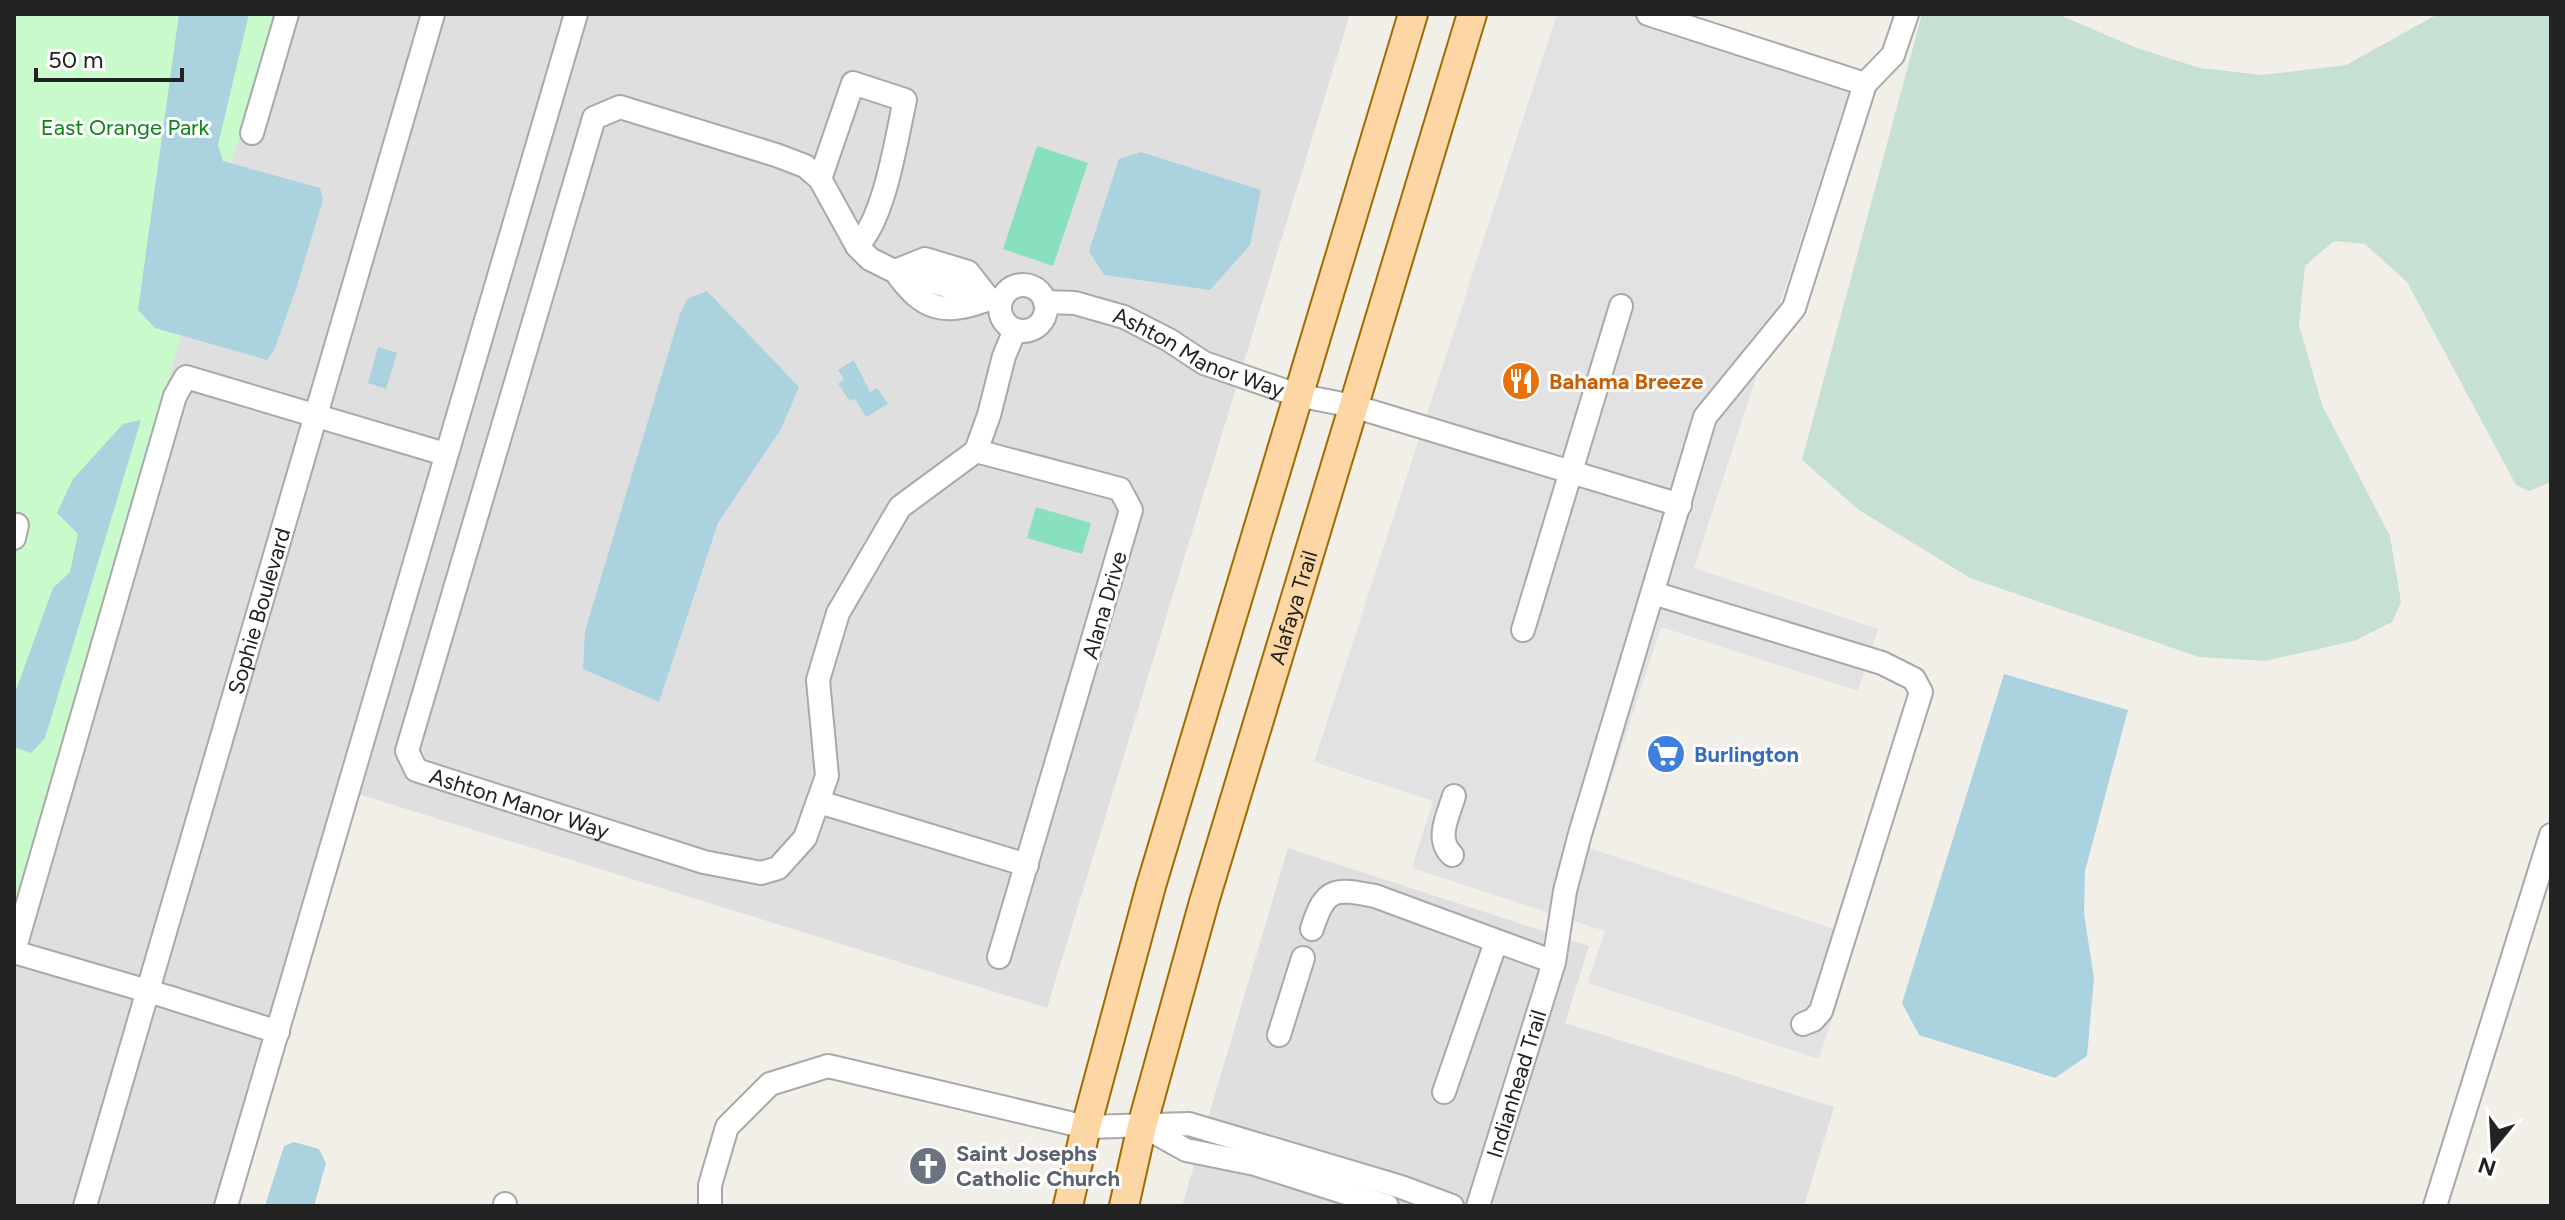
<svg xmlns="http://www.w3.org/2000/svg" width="2565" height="1220" font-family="Figtree,sans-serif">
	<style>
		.residential { fill: #e0dfdf }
		.wetland { fill: #c6e0d4 }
		.park { fill: #c8facc }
		.pitch { fill: #88e0be }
		.parking { fill: #e2e2e2 }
		.water { fill: #aad3df }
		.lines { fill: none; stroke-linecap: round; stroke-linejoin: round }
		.minor-casing { stroke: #a9a9a9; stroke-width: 26 }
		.major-casing { stroke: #a06b00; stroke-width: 32 }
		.minor { stroke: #fff; stroke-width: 22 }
		.major { stroke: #fcd6a4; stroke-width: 28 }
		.labels { text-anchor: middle; stroke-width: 6; stroke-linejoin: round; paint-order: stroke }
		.park-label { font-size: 22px; fill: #0c8416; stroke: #fff }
		.street-label { font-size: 22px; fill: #222; stroke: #fff }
		.food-label { font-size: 22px; font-weight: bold; fill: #c56008; stroke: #fff; text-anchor: start }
		.shop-label { font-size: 22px; font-weight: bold; fill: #366cbe; stroke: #fff; text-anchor: start }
		.worship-label { font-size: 22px; font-weight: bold; fill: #5b616d; stroke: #fff; text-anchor: start }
	</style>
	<rect width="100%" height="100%" fill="#f2efe9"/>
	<g class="residential">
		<path d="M275 14H1350L1047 1008 358 794 238 1206H14V905Z"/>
		<path d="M1288 848 1589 946 1565 1023 1834 1107 1804 1206H1182Z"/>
	</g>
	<path class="wetland" d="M1922 14H2057L2137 48 2200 68 2262 75 2346 65 2438 14H2551V482L2529 491 2516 485 2407 282 2365 244 2334 241 2305 266 2299 325 2322 405 2390 536 2401 602 2392 622 2354 641 2265 661 2199 657 1970 578 1859 510 1802 460Z"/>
	<path class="park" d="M14 14H275L14 905Z"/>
	<g class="pitch">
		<path d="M1037 146 1088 163 1053 266 1003 249Z"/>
		<path d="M1036 507 1091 523 1082 554 1027 538Z"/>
	</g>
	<path class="parking" d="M1557 14H1644L1852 82 1694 568 1878 629 1858 691 1661 627 1589 848 1858 937 1819 1059 1588 983 1605 931 1412 868 1433 801 1314 762Z"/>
	<g class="water">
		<path d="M179 14H249L218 145 223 161 320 188 323 200 295 292 274 350 267 360 155 328 138 310Z"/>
		<path d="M1141 152 1261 190 1250 245 1210 290 1104 275 1089 251 1119 159Z"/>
		<path d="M707 291 799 387 781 429 718 523 659 702 583 669 585 631 680 314 687 299Z"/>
		<path d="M378 347 397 353 386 389 368 383Z"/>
		<path d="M854 360 870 392 877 388 888 404 866 417 855 399 850 401 838 384 844 379 838 370Z"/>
		<path d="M141 420 45 738 31 753 14 747 15 693 53 588 70 572 78 534 57 513 73 479 123 424Z"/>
		<path d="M2004 674 2128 710 2085 871 2084 914 2094 978 2087 1056 2055 1078 1919 1035 1902 1003Z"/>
		<path d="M294 1142 319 1149 326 1163 314 1206H265L284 1146Z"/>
	</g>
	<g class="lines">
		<defs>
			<g id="minor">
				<path d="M1648 14 1865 84"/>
				<path d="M252 133 287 14"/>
				<path d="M820 179 853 83 905 100C896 140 885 218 857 246"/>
				<path d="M925 259 968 272 989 299C944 316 923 311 895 271Z"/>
				<circle cx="1023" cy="308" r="23"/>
				<path id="s1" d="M1000 302 890 269 870 259 857 246 820 179 805 166 776 155 620 107 594 118 407 751 416 770 704 862 761 873 778 868 805 838 827 776 818 680 838 613 900 507 976 451 989 415 1004 356 1015 330"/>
				<path id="s2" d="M1045 302 1075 303 1124 317 1169 340 1204 363 1297 395 1353 406 1680 505"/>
				<path d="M976 451 1120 489 1131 510 999 957"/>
				<path d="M14 538 17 525"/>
				<path d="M1653 593 1882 663 1914 679 1921 692 1821 1011 1813 1020 1803 1024"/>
				<path d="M1523 630 1621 306"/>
				<path d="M819 802 1027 865"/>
				<path d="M1452 855C1435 839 1448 816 1454 796"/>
				<path d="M1312 929C1325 887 1335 888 1375 896L1554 962"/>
				<path d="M14 951 175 396 186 377 445 454"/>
				<path d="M14 952 168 997 278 1032"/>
				<path d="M1279 1035 1303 958"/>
				<path d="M1444 1092 1496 942"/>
				<path d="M1143 1126 1186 1150 1255 1164 1387 1206"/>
				<path id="s3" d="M85 1206 433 14"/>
				<path d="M226 1206 576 14"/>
				<path d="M505 1206V1204"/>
				<path d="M710 1206V1185L727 1127 770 1084 828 1066 1086 1127 1189 1124 1401 1187 1452 1206"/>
				<path id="s4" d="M1478 1206 1554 962 1565 891 1580 834 1705 417 1794 308 1865 84 1893 55 1907 14"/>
				<path d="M2435 1206 2551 835"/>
			</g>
			<g id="major">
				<path d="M1068 1206 1086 1127 1151 886 1413 14"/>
				<path id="s5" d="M1124 1206 1142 1126 1204 902 1472 14"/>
			</g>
		</defs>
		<use href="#minor" class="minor-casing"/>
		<use href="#major" class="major-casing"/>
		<use href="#minor" class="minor"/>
		<use href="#major" class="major"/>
	</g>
	<defs>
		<symbol id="restaurant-disc" viewBox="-11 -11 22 22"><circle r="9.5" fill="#e8710a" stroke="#fff"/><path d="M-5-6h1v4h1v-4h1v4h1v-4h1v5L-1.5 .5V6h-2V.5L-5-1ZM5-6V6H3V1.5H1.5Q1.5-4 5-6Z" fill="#fff"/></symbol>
		<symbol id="supermarket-disc" viewBox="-11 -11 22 22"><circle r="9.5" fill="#3f7fe0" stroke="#fff"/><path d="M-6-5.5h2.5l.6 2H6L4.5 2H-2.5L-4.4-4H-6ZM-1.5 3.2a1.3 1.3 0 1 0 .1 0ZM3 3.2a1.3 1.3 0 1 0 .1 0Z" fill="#fff"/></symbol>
		<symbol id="church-disc" viewBox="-11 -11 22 22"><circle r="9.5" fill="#6b7280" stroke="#fff"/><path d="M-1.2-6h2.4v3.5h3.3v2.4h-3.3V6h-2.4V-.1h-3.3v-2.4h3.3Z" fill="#fff"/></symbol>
	</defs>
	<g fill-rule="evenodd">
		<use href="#restaurant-disc" x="1499" y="359" width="44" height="44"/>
		<use href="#supermarket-disc" x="1644" y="732" width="44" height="44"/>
		<use href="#church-disc" x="906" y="1144" width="44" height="44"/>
	</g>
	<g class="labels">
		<g class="park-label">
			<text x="125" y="135">East Orange Park</text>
		</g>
		<g class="street-label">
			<text dy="8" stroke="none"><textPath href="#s2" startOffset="164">Ashton Manor Way</textPath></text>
			<text transform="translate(1104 605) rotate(-74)" y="8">Alana Drive</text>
			<text dy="8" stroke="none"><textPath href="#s5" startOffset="622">Alafaya Trail</textPath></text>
			<text dy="8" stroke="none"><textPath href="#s3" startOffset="620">Sophie Boulevard</textPath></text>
			<text dy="8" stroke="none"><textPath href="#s1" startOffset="1264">Ashton Manor Way</textPath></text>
			<text dy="8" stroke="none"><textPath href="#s4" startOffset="128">Indianhead Trail</textPath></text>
		</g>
		<g class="food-label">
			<text x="1549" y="389">Bahama Breeze</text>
		</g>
		<g class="shop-label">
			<text x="1694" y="762">Burlington</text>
		</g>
		<g class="worship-label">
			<text x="956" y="1161">Saint Josephs<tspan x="956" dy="25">Catholic Church</tspan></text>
		</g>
	</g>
	<rect width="2565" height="1220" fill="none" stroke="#222222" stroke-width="32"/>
	<g transform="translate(2493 1148) rotate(198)" stroke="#ffffff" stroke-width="6" paint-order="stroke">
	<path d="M0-6L14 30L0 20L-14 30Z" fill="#222222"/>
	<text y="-12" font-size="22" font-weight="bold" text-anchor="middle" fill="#222222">N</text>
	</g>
	<path d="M36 68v12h146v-12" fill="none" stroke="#222222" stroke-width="4"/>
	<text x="48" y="68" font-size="24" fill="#222222" stroke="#ffffff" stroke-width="6" paint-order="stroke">50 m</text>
</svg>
